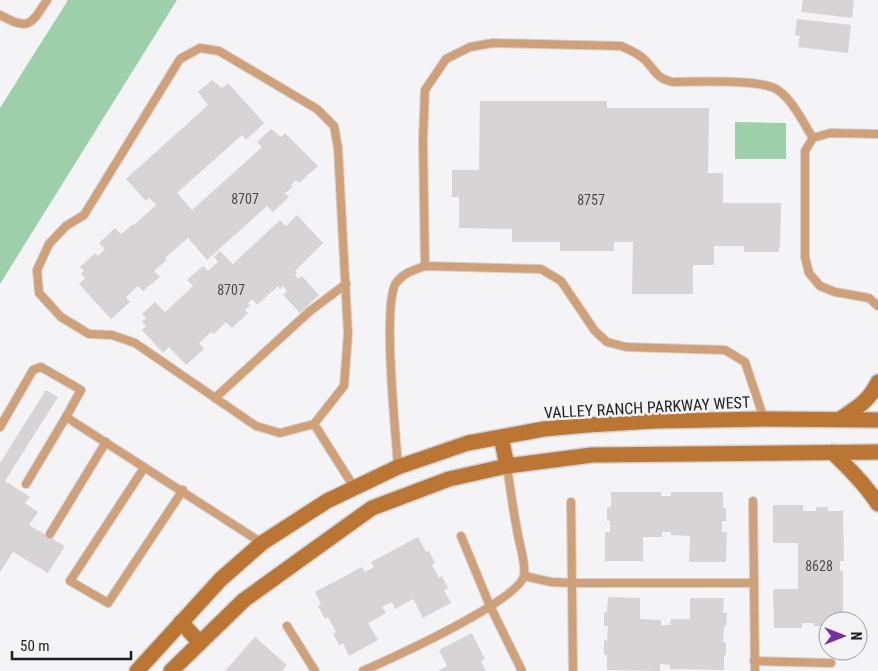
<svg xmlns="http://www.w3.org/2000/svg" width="878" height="671" font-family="'Roboto Condensed',sans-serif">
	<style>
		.green { fill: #9dd0aa }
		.building { fill: #d6d4d5 }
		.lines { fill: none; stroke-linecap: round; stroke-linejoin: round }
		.lane-casing { stroke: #d2d2d3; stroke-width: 10 }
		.secondary-casing { stroke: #d2d2d3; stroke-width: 18 }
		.lane { stroke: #d0a079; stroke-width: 8 }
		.secondary { stroke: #bb7634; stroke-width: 15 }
		.labels { text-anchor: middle; stroke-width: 5; stroke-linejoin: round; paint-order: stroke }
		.number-label { font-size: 14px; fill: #4b4b4c }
		.street-label { font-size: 16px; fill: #1d1d1e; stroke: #f4f4f6 }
	</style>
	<rect width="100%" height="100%" fill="#f4f4f6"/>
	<g class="green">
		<path d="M68 0H177L0 284V108Z"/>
		<path d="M735 122 786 123V159H735Z"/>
	</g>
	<g class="building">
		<path d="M803 0H854L852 18 801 12Z"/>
		<path d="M797 19 851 25 848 53 798 47 800 36 795 35Z"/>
		<path d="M212 80 222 88 228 83 264 123 246 140 242 135 177 193 192 210 262 147 257 142 271 129 281 137 285 133 318 166 299 183 296 180 291 185 293 187 285 193 289 197 273 212 267 206 207 260 188 238 165 258 167 260 154 271 160 277 143 291 138 286 126 297 130 302 111 319 79 284 85 278 81 274 84 271 80 267 95 253 98 256 105 249 99 243 115 228 121 234 133 224 134 225 156 205 149 198 146 201 126 179 208 105 198 92Z"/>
		<path d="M480 101H607V108H709L708 173H723V203H781L780 247H779V252H744V246H714V265H693V294H632L633 242H614V251H560V242H512V229L459 228V197H452V170H479Z"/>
		<path d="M297 215 323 243 295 271 297 273 295 275 298 279 302 276 319 295 300 313 283 295 287 291 283 286 280 289 278 286 257 305 252 299 248 303 250 305 245 310 248 313 232 328 226 322 214 334 211 332 199 343 204 349 186 365 169 347 163 353 142 330 146 326 142 322 146 318 142 314 155 302 165 312 193 286 187 280 203 266 208 271 218 262 214 257 220 251 233 264 280 220 286 226Z"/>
		<path d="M46 390 58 397 5 481 30 497 25 503 38 512 29 525 65 546 48 573 13 552 0 572V463Z"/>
		<path d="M611 492H661V496H671V492H723V508H726V521H722V532H727L726 562H689L690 536 671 535V532H662V537H643V561H605V532H610V521H607V507H611Z"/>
		<path d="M773 505H803V511H816V507H828V511H843L844 561H840V571H843V621H828V626H814V623H802V628H774L773 589H798V543H773Z"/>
		<path d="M418 537 426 552 429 551 435 563 432 565 439 578 442 576 448 588 444 590 451 603 423 618 413 599 395 609 392 602 382 607 386 613 368 623 378 640 349 656 343 643 339 645 333 634 336 632 328 617 325 619 318 606 321 604 315 592 362 567 365 572 374 567 371 562Z"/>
		<path d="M608 597 640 598V619L661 620V625H670L671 619H690V598H724L723 613H727L726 626H724L723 642H726V655H724V670L670 669V665L660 664V671L607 670V655H604V640L607 641 608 626H604V612H607Z"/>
		<path d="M472 633 485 659 481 661 486 671H438L447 666 439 650Z"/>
		<path d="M255 637 287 665 282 671H225Z"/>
	</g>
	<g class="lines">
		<defs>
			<g id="lane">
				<path d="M0 15C29 31 31 25 47 0"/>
				<path d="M878 134 830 133 813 138 805 151V257L809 273 820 286 835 292 869 298 878 306"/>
				<path d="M425 266 423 139 425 90 446 59 470 47 493 43 621 46C630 50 638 53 645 60 656 71 655 77 672 82 694 82 759 79 776 89 791 97 804 124 813 138"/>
				<path d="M215 398 310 311 346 284"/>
				<path d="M314 424 280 433 256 426 135 343 112 335 89 334 61 317 39 293 37 270 49 244 66 226 84 215 180 59 200 48 219 51 317 109 334 126 338 148 348 334 344 386 314 424 354 487"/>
				<path d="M0 427 33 370 41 367 81 390 66 417"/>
				<path d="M398 467C396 435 382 305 396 283 403 273 414 270 425 266L541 269 561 281 595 331 607 342 626 347 725 350 745 362 764 419"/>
				<path d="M144 468 70 581 108 603 183 490"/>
				<path d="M26 484 66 417 262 543"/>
				<path d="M753 501 755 671"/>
				<path d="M571 502 573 671"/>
				<path d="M50 534 106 442"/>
				<path d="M461 536 490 606 522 671"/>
				<path d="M524 576 551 582 572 583H754"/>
				<path d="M287 626 315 671"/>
				<path d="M754 661 831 663"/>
				<path d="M363 671C390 659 521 600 524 575 526 561 519 544 517 530 513 509 510 487 507 466"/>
			</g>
			<g id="secondary">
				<path d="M840 419C858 407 869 401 878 382"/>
				<path d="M501 437 507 466"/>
				<path d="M832 452C849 468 865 484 878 504"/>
				<path d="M181 622 200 643"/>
				<path d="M137 671 221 579 262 543 327 501 398 467 436 454 468 443 544 429 587 425 654 421 764 419 878 420"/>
				<path d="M171 671 244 600 372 508 449 479 507 466 592 455 878 452"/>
			</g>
		</defs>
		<use href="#lane" class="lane-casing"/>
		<use href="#secondary" class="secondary-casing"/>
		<use href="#lane" class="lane"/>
		<use href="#secondary" class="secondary"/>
	</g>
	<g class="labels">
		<g class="number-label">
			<text x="245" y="204">8707</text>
			<text x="591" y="205">8757</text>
			<text x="231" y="295">8707</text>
			<text x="819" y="571">8628</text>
		</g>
		<g class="street-label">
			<text transform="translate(647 407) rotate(-3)" y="6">VALLEY RANCH PARKWAY WEST</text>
		</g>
	</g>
	<g transform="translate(843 636) rotate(90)"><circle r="24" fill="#f4f4f6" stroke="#9e9ea0"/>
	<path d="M0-4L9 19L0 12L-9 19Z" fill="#772fa2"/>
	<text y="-8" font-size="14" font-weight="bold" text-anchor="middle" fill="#1d1d1e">N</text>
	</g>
	<path d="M12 651v8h119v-8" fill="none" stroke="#1d1d1e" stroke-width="2.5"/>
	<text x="20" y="651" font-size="15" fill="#1d1d1e" stroke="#f4f4f6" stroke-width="4" paint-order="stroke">50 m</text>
</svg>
